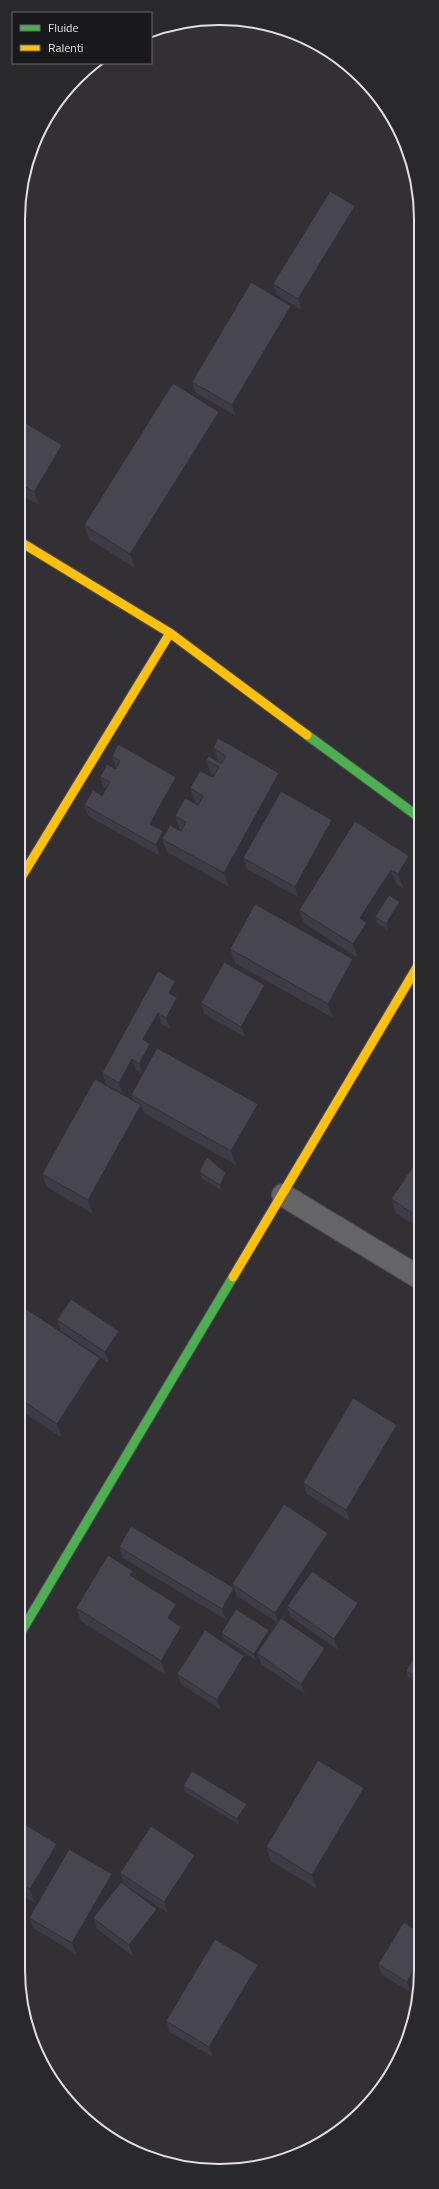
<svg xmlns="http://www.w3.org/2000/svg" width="439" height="2189" font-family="'Titillium Web',sans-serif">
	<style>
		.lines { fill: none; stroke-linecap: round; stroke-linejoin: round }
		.street-casing { stroke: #4e4c51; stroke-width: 24 }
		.fast-casing { stroke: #4e4c51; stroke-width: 11 }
		.slow-casing { stroke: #4e4c51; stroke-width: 11 }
		.street { stroke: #656467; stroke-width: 22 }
		.fast { stroke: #4caf50; stroke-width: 9 }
		.slow { stroke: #ffc107; stroke-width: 9 }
		.wall { fill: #3d3b43 }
		.shaded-wall { fill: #323037 }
		.building { fill: #47454e; stroke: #323037 }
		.rim { fill: none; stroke: #e1dfe4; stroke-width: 2 }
	</style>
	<rect width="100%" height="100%" fill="#333035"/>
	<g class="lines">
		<defs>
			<path id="street" d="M283 1195 420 1278"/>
			<g id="fast">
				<path d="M307 735 420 818"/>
				<path d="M18 1637 233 1277"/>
			</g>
			<g id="slow">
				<path d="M19 541 170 633 307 735"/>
				<path d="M19 881 170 633"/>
				<path d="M233 1277 420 962"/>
			</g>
		</defs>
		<use href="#street" class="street-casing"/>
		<use href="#fast" class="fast-casing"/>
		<use href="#slow" class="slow-casing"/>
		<use href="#street" class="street"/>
		<use href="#fast" class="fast"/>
		<use href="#slow" class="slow"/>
	</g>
	<g class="wall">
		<path d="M355 206 359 217 302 310 277 295 273 284Z"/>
		<path d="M294 316 236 416 196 393 192 382Z"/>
		<path d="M219 412 224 425 135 568 89 539 84 525Z"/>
		<path d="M19 419 67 459 39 505 19 494Z"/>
		<path d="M213 748 284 787 282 792 336 831 298 897 247 869 244 860 229 887 167 852 165 846 160 856 88 816 84 805 102 796 106 789 104 788 100 777 116 769V767L112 756 180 788 158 828 163 831 165 834 180 830 175 816 198 805V804L195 802 190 788 213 777 214 775 211 774 206 760 218 761Z"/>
		<path d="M409 856 414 869 403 888 396 884 368 927 372 936 358 958 304 923 299 910Z"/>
		<path d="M400 902 402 908 388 930 377 923 375 917Z"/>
		<path d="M230 949 353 959 358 973 333 1018 235 963Z"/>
		<path d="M158 971 179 992 177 997 181 1009 170 1029 162 1024 150 1044 154 1054 258 1104 263 1117 236 1165 144 1113 146 1119 93 1214 47 1187 42 1174 133 1101 131 1095 143 1074 136 1070 123 1094 106 1084 102 1073Z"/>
		<path d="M265 985 269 995 245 1037 204 1014 201 1003Z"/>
		<path d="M420 1156V1229L396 1213 391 1199Z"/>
		<path d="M199 1172 226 1173 228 1180 222 1191 201 1178Z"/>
		<path d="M19 1304 100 1358 105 1372 62 1438 19 1409Z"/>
		<path d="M57 1320 119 1331 123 1342 109 1363 61 1331Z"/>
		<path d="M401 1436 350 1521 307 1494 303 1483Z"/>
		<path d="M328 1533 331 1544 313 1572 362 1614 338 1650 291 1617 288 1610 283 1619 329 1659 305 1694 261 1664 258 1656 256 1660 224 1639 221 1633 271 1634 278 1623 237 1596 238 1599 226 1620 123 1558 119 1547 233 1587 232 1584Z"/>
		<path d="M133 1571 136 1579 176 1604 181 1618 177 1624 181 1627 186 1641 166 1675 81 1621 76 1608Z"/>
		<path d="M244 1656 248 1667 221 1710 181 1684 177 1674Z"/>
		<path d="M420 1660V1684L408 1677 406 1671Z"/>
		<path d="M183 1786 247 1804 249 1810 240 1825 185 1792Z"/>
		<path d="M364 1788 369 1802 317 1889 271 1861 266 1847Z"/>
		<path d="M18 1820 62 1858 35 1903 18 1893Z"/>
		<path d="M195 1855 199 1866 168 1913 124 1884 120 1873Z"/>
		<path d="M116 1885 108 1899 157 1909 161 1920 133 1956 97 1929 95 1922 76 1954 33 1928 29 1918Z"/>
		<path d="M404 1922 411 1992 382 1975 378 1964Z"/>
		<path d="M258 1965 262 1976 213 2057 170 2032 166 2021Z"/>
	</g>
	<g class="shaded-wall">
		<path d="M355 206 359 217 302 310 298 299Z"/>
		<path d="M291 306 294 316 236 416 232 405Z"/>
		<path d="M219 412 224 425 135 568 130 554Z"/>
		<path d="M62 445 67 459 39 505 34 492Z"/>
		<path d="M279 773 284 787 245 858H243L244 860 229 887 224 873Z"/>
		<path d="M176 777 180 788 154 835 150 824Z"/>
		<path d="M332 820 336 831 298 897 295 887Z"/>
		<path d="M163 831 167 841 162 839 165 846 160 856 156 845Z"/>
		<path d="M409 856 414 869 403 888 398 874Z"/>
		<path d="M391 870 396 884 368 927 372 936 358 958 353 944 360 918Z"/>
		<path d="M400 902 402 908 388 930 386 924Z"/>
		<path d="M353 959 358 973 333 1018 328 1004Z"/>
		<path d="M175 981 179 992 173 1004 169 993Z"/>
		<path d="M265 985 269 995 245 1037 241 1027Z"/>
		<path d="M177 998 181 1009 170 1029 166 1018Z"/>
		<path d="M158 1013 162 1024 150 1044 154 1055 143 1074 139 1064 143 1039Z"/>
		<path d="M132 1059 136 1070 123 1094 119 1083Z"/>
		<path d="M258 1104 263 1117 236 1165 231 1151Z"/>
		<path d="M141 1105 146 1119 93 1214 88 1200Z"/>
		<path d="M226 1173 228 1180 222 1191 220 1185Z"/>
		<path d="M119 1331 123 1342 109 1363 105 1352Z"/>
		<path d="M100 1358 105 1372 62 1438 57 1424Z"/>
		<path d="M397 1425 401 1436 350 1521 346 1510Z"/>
		<path d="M328 1533 331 1544 290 1608 287 1606 288 1610 279 1624 275 1613Z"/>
		<path d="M133 1571 138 1585 130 1575Z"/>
		<path d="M234 1588 238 1599 226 1620 222 1609Z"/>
		<path d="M358 1603 362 1614 338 1650 334 1639Z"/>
		<path d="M176 1604 181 1618 173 1632 168 1618Z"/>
		<path d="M181 1627 186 1641 166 1675 161 1661Z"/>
		<path d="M269 1630 271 1636 257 1653 258 1656 256 1660 254 1654Z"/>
		<path d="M325 1648 329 1659 305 1694 301 1684Z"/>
		<path d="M244 1656 248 1667 221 1710 217 1700Z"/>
		<path d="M364 1788 369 1802 317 1889 312 1875Z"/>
		<path d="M247 1804 249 1810 240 1825 237 1819Z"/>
		<path d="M57 1844 62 1858 35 1903 30 1889Z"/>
		<path d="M195 1855 199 1866 168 1913 164 1902Z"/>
		<path d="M112 1874 116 1885 96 1920 93 1918 95 1922 76 1954 72 1943Z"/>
		<path d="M157 1909 161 1920 133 1956 129 1945Z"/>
		<path d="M419 1961V1978L411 1992 407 1982Z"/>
		<path d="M258 1965 262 1976 213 2057 209 2047Z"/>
	</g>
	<g class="building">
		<path d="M330 191 355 206 298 299 273 284Z"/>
		<path d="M251 282 291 306 232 405 192 382Z"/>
		<path d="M173 383 219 412 130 554 84 525Z"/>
		<path d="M19 419 62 445 34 492 19 483Z"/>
		<path d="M218 738 279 773 224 873 162 839 170 825 181 831 186 822 175 816 185 798 198 805 203 796 190 788 200 771 213 777 219 767 206 760 209 756 221 764 226 756 213 748Z"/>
		<path d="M118 744 176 777 150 824 163 831 156 845 84 805 93 790 102 796 110 782 100 777 107 764 116 769 120 761 112 756Z"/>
		<path d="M281 791 332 820 295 887 243 858Z"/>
		<path d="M355 821 409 856 398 874 391 870 360 918 367 923 353 944 299 910Z"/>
		<path d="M389 895 400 902 386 924 375 917Z"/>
		<path d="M255 904 353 959 328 1004 230 949Z"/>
		<path d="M224 962 265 985 241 1027 201 1003Z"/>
		<path d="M158 971 175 981 169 993 177 998 166 1018 158 1013 143 1039 150 1044 139 1064 132 1059 119 1083 102 1073Z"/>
		<path d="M157 1048 258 1104 231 1151 131 1095Z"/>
		<path d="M95 1079 141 1105 88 1200 42 1174Z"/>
		<path d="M420 1156V1218L391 1199Z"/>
		<path d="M207 1157 226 1173 220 1185 199 1172Z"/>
		<path d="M71 1299 119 1331 105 1352 57 1320Z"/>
		<path d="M19 1304 100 1358 57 1424 19 1398Z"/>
		<path d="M353 1398 397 1425 346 1510 303 1483Z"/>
		<path d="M284 1504 328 1533 275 1613 232 1584Z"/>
		<path d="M131 1526 234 1588 222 1609 119 1547Z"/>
		<path d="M108 1555 133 1571 130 1575 176 1604 168 1618 181 1627 161 1661 76 1608Z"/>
		<path d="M312 1571 358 1603 334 1639 287 1606Z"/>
		<path d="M236 1609 269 1630 254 1654 221 1633Z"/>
		<path d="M281 1618 325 1648 301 1684 257 1653Z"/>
		<path d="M205 1630 244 1656 217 1700 177 1674Z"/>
		<path d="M414 1657 420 1660V1679L406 1671Z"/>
		<path d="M318 1760 364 1788 312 1875 266 1847Z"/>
		<path d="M192 1771 247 1804 237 1819 183 1786Z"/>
		<path d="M18 1820 57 1844 30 1889 18 1882Z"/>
		<path d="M151 1826 195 1855 164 1902 120 1873Z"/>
		<path d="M69 1849 112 1874 72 1943 29 1918Z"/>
		<path d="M121 1882 157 1909 129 1945 93 1918Z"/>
		<path d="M404 1922 419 1932V1961L407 1982 378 1964Z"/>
		<path d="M215 1939 258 1965 209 2047 166 2021Z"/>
	</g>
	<path d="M0 0H439V2189H0ZM219 25H220A194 194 0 0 1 414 219V1970A194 194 0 0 1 220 2164H219A194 194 0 0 1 25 1970V219A194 194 0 0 1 219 25Z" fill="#29282b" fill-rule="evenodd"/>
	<path class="rim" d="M219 25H220A194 194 0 0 1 414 219V1970A194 194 0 0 1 220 2164H219A194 194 0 0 1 25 1970V219A194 194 0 0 1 219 25Z"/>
	<rect x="12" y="12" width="140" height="52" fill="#19181b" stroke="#69686b"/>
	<rect x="20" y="25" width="20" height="6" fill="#4caf50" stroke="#69686b"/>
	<text x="48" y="32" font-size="12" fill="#e1dfe4">Fluide</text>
	<rect x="20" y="45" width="20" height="6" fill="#ffc107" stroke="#69686b"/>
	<text x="48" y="52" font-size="12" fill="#e1dfe4">Ralenti</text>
</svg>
